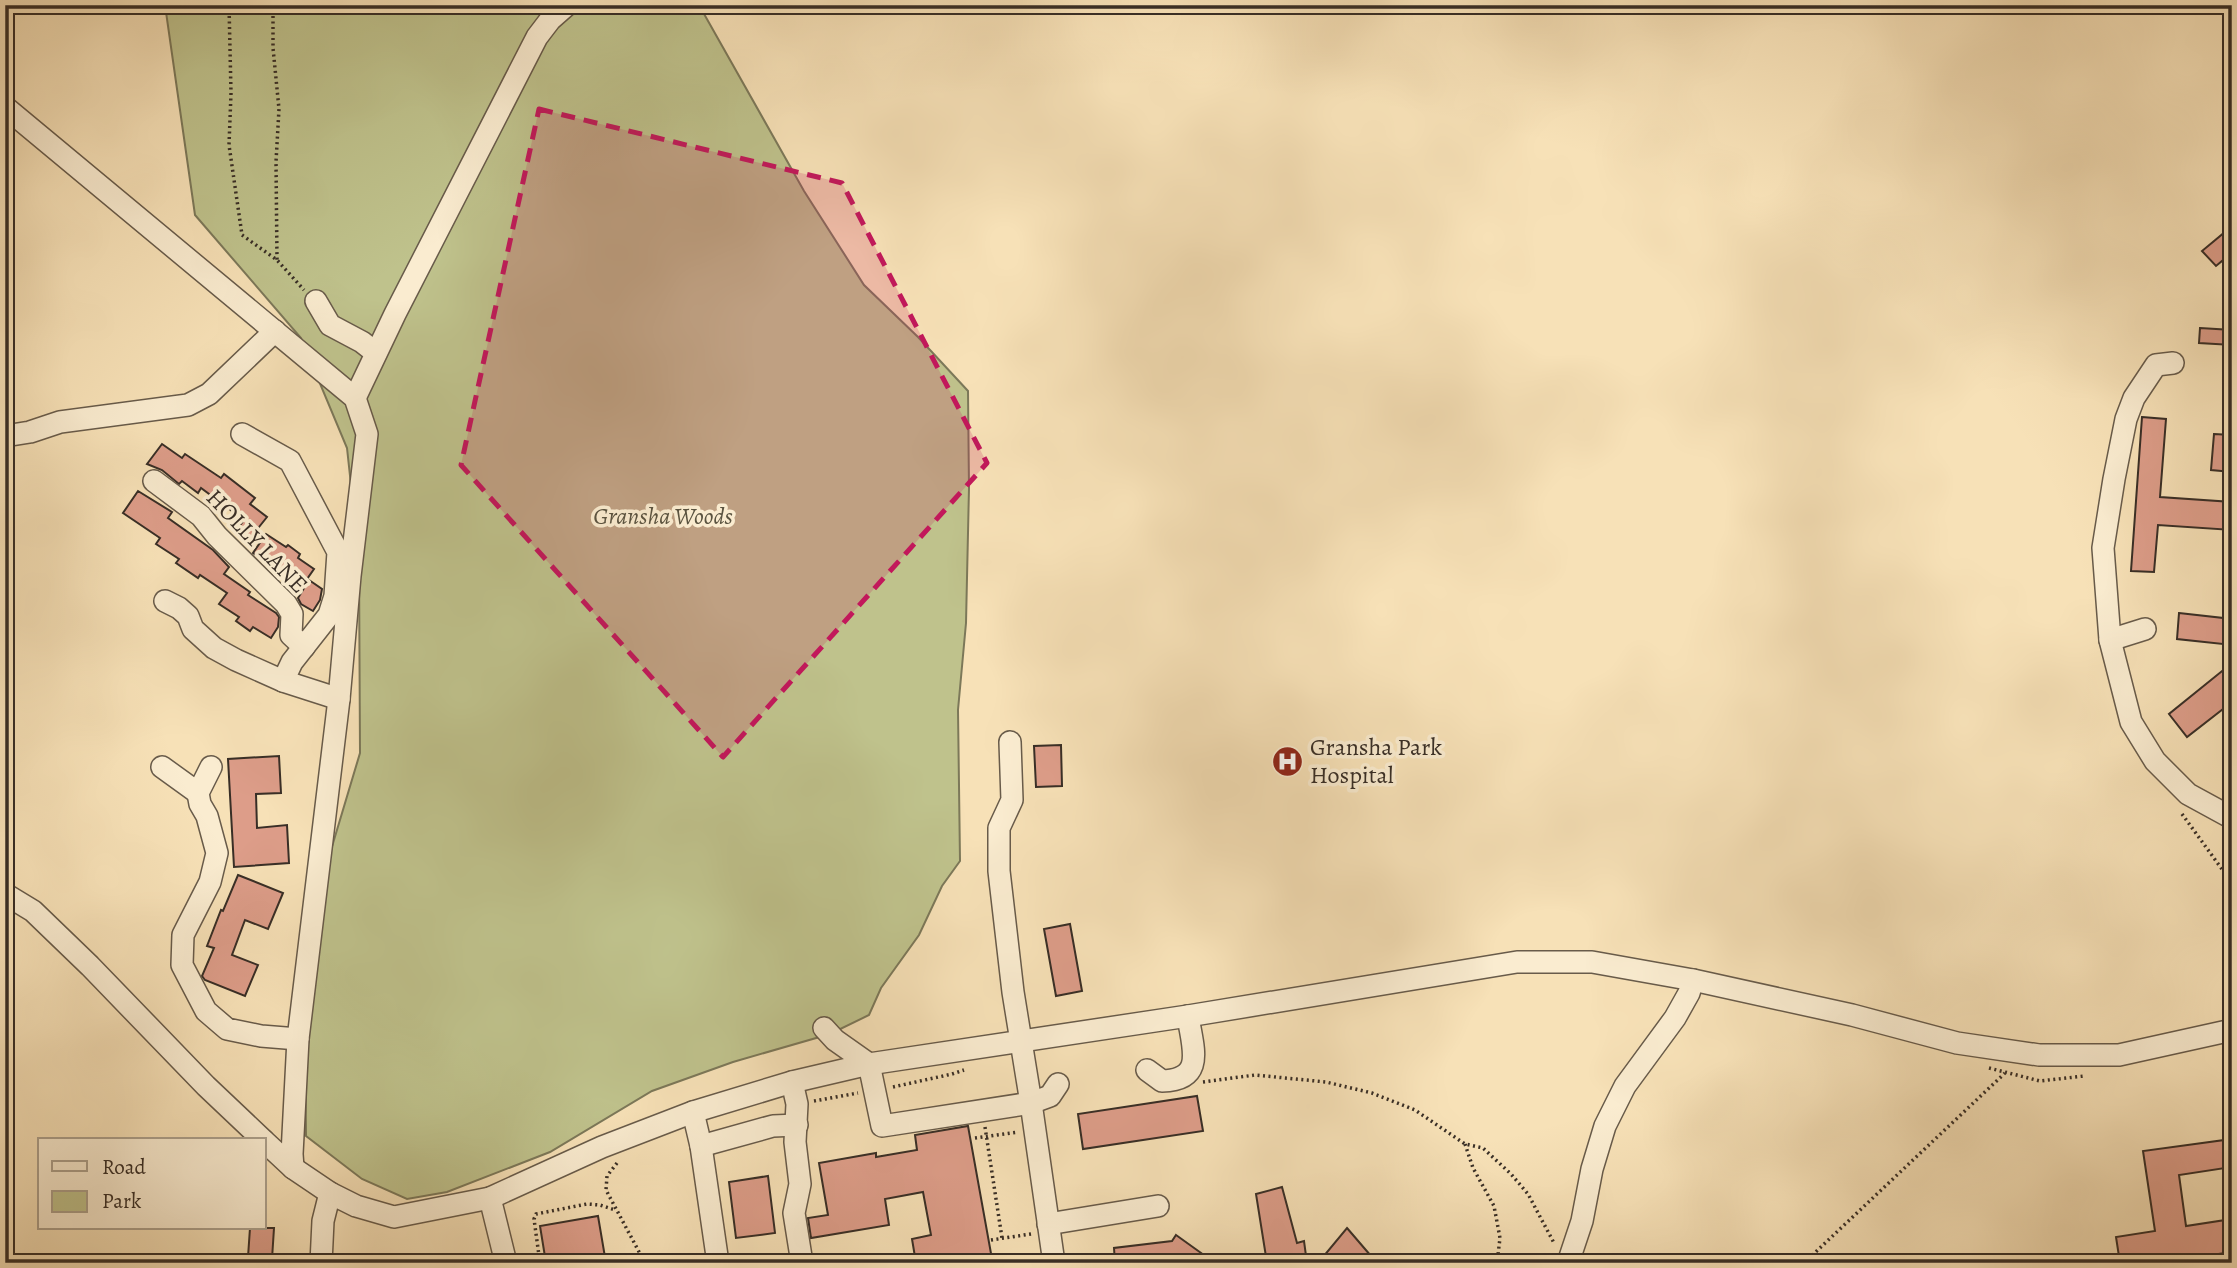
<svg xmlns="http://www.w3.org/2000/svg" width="2237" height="1268" font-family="Alegreya,serif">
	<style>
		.green { fill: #bfc28c; stroke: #7c7859; stroke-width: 2 }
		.building { fill: #dd9d89; stroke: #382e26; stroke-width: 2 }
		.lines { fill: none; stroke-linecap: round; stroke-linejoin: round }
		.minor-casing { stroke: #685b4a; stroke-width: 24 }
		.path { stroke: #382e26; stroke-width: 3.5; stroke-dasharray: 2 3.5; stroke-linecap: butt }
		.minor { stroke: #faecd0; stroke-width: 21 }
		.marked { fill: #c2185b; fill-opacity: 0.2; stroke: #c2185b; stroke-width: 5; stroke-dasharray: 14 9; stroke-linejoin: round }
		.labels { text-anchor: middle; stroke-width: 7; stroke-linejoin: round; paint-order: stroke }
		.park-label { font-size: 24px; font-style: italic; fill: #5a5340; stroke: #faecd0 }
		.street-label { font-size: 24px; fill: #382e26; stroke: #faecd0 }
		.poi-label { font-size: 24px; fill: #382e26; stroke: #faecd0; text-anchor: start }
	</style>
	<rect width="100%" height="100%" fill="#f7e1b7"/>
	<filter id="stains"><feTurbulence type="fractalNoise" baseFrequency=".00286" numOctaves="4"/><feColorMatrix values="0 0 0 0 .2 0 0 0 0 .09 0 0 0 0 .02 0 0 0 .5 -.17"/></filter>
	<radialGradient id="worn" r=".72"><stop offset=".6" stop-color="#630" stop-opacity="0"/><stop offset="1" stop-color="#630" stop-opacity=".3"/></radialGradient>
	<path class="green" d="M165 5H699L804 191 864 285 918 337 968 391 969 488 966 623 958 710 960 861 942 886 919 935 881 988 869 1015 830 1034 733 1062 652 1091 550 1152 447 1192 407 1199 362 1179 306 1136 305 1033 331 850 360 753 359 559 347 448 301 338 195 215Z"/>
	<g class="building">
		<path d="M2225 232 2232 240V273L2222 261 2216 266 2202 251Z"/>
		<path d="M2200 328 2232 330V345L2199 343Z"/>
		<path d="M2142 417 2166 419 2160 497 2232 502V530L2158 525 2154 572 2131 571Z"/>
		<path d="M2214 434 2231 435 2230 455H2232V472L2211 470Z"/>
		<path d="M162 444 182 458 185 454 221 478 224 474 255 498 250 504 267 517 251 537 238 528 244 520 201 488 198 493 182 481 179 484 162 470 147 464Z"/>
		<path d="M138 491 172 512 168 518 213 550 229 567 224 574 250 592 248 595 276 613 279 617 278 627 271 638 253 627 250 631 236 621 239 617 219 604 227 593 200 575 198 578 176 563 179 559 156 544 160 538 123 513Z"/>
		<path d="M266 534 286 547 288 545 300 554 298 558 314 569 300 589 288 580 290 577 253 553Z"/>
		<path d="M309 580 322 589 320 600 313 611 301 604 298 598Z"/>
		<path d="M2179 613 2232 619V645L2177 639Z"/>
		<path d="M2232 663V702L2187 737 2169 714Z"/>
		<path d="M1061 745 1062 786 1036 787 1034 746Z"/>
		<path d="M279 756 281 793 256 794 257 828 287 825 289 863 234 867 228 759Z"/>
		<path d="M238 875 283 893 268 929 245 920 232 955 258 965 245 996 205 980 202 976 214 948 207 946 221 910 223 911Z"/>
		<path d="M1070 924 1082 991 1056 996 1044 929Z"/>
		<path d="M1197 1096 1203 1131 1083 1149 1078 1114Z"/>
		<path d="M968 1126 992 1259 972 1263H916L912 1239 931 1235 923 1192 885 1199 889 1225 811 1238 808 1218 828 1215 819 1163 876 1153V1157L917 1150 915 1135Z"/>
		<path d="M2232 1139V1167L2179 1175 2186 1226 2232 1219V1252L2157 1263H2120L2116 1237 2155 1231 2143 1151Z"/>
		<path d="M768 1176 775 1233 736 1238 729 1182Z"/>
		<path d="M1282 1187 1297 1243 1304 1241 1307 1263H1267L1256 1194Z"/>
		<path d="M598 1216 606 1263H546L540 1226Z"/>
		<path d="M250 1228H274L272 1259 248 1257Z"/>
		<path d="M1347 1228 1371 1256 1363 1263H1318Z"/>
		<path d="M1176 1235 1215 1263H1115L1114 1248 1172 1241Z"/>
	</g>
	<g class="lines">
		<defs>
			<g id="minor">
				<path d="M5 107 355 398 367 434 350 576 339 699 298 1039 292 1154 293 1168"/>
				<path d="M316 301 330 325 362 342 376 353"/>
				<path d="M2173 363 2156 365 2134 398 2126 419 2114 479 2103 548 2110 640 2131 722 2155 761 2188 794 2232 818"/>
				<path d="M355 398 395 314 537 37 550 20 567 5"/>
				<path d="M242 434 290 461 338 552 335 596 329 615 292 662 283 681"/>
				<path d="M5 436 30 432 60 422 188 405 209 394 275 331"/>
				<path d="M154 481 201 516 217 536 286 604 292 614 291 635 304 647"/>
				<path d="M165 601 179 608 188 616 193 629 214 648 236 660 283 681 339 699"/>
				<path d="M2110 640 2145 629"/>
				<path d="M1010 742 1012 800 999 828V871L1013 992 1031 1103 1054 1263"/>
				<path d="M162 767 198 793"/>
				<path d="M211 767 198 793 200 804 207 816 217 853 210 882 183 935 182 965 206 1011 227 1029 261 1036 298 1039"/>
				<path d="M5 894 33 911 90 966 206 1086 263 1140"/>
				<path d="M824 1028 835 1040 869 1064 882 1126 1031 1103 1050 1096 1058 1084"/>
				<path d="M1147 1070 1162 1081C1207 1080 1192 1046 1188 1016"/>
				<path d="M792 1082 797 1104 795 1142 800 1184 794 1213 802 1263"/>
				<path d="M693 1112 701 1146 718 1263"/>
				<path d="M264 1141 293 1168 330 1193 356 1206 394 1217 490 1198 602 1147 693 1112 792 1082 869 1064 1188 1016 1517 962H1592L1693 980 1852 1015 1957 1043 2039 1055H2119L2232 1030"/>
				<path d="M701 1146 773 1126 797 1125"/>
				<path d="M490 1198 506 1263"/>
				<path d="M1048 1224 1158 1206"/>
				<path d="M321 1263 323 1221 330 1193"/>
				<path d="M1568 1263 1582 1221 1592 1169 1605 1126 1625 1086 1675 1018 1689 993 1693 980"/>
			</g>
		</defs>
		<use href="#minor" class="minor-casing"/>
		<g class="path">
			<path d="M229 5 231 93 229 145 242 235 277 260 304 290"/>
			<path d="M273 5V48L279 109 276 162 277 260"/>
			<path d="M2182 814 2232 883"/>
			<path d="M1989 1068 2040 1081 2084 1076"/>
			<path d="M1203 1082 1255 1075 1326 1082 1372 1093 1415 1110 1465 1144 1483 1148 1511 1174 1528 1194 1554 1243"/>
			<path d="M893 1087 952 1074 964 1070"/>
			<path d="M814 1101 858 1093"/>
			<path d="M985 1127 1002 1238"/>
			<path d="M975 1138 1018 1132"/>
			<path d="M1465 1144 1473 1168 1494 1206 1500 1238 1497 1263"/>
			<path d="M617 1163 607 1176 606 1190 645 1263"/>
			<path d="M991 1240 1031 1234"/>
			<path d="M540 1263 534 1219 536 1214 587 1204 600 1205 615 1210"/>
			<path d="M1804 1263 2005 1073"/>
		</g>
		<use href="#minor" class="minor"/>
	</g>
	<path class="marked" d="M539 109 842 183 987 463 723 757 461 465Z"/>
	<defs>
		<symbol id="hospital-disc" viewBox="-11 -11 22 22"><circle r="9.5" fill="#8f2418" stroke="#faecd0"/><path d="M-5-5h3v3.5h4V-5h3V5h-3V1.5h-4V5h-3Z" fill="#fff"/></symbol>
	</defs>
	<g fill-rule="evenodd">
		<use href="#hospital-disc" x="1270" y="744" width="35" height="35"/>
	</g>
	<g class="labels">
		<g class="park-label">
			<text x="663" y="524">Gransha Woods</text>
		</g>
		<g class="street-label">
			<text transform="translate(257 541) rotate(46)" y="8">HOLLY LANE</text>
		</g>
		<g class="poi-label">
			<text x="1310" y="755">Gransha Park<tspan x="1310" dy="28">Hospital</tspan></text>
		</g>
	</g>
	<rect width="2237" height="1268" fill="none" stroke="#f7e1b7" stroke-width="28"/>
	<rect x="7" y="7" width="2223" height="1254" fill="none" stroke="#382e26" stroke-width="3.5"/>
	<rect x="14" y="14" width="2209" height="1240" fill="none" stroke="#382e26" stroke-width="2"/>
	<rect x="38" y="1138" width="228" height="91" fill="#faecd0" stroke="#aca08c" stroke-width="2"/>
	<rect x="52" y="1161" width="35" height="10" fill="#faecd0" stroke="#aca08c" stroke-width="2"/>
	<text x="102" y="1174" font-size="21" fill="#382e26">Road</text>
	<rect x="52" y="1191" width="35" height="21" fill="#bfc28c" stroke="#aca08c" stroke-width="2"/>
	<text x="102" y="1208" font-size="21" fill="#382e26">Park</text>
	<rect width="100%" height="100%" filter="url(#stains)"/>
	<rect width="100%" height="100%" fill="url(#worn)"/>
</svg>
